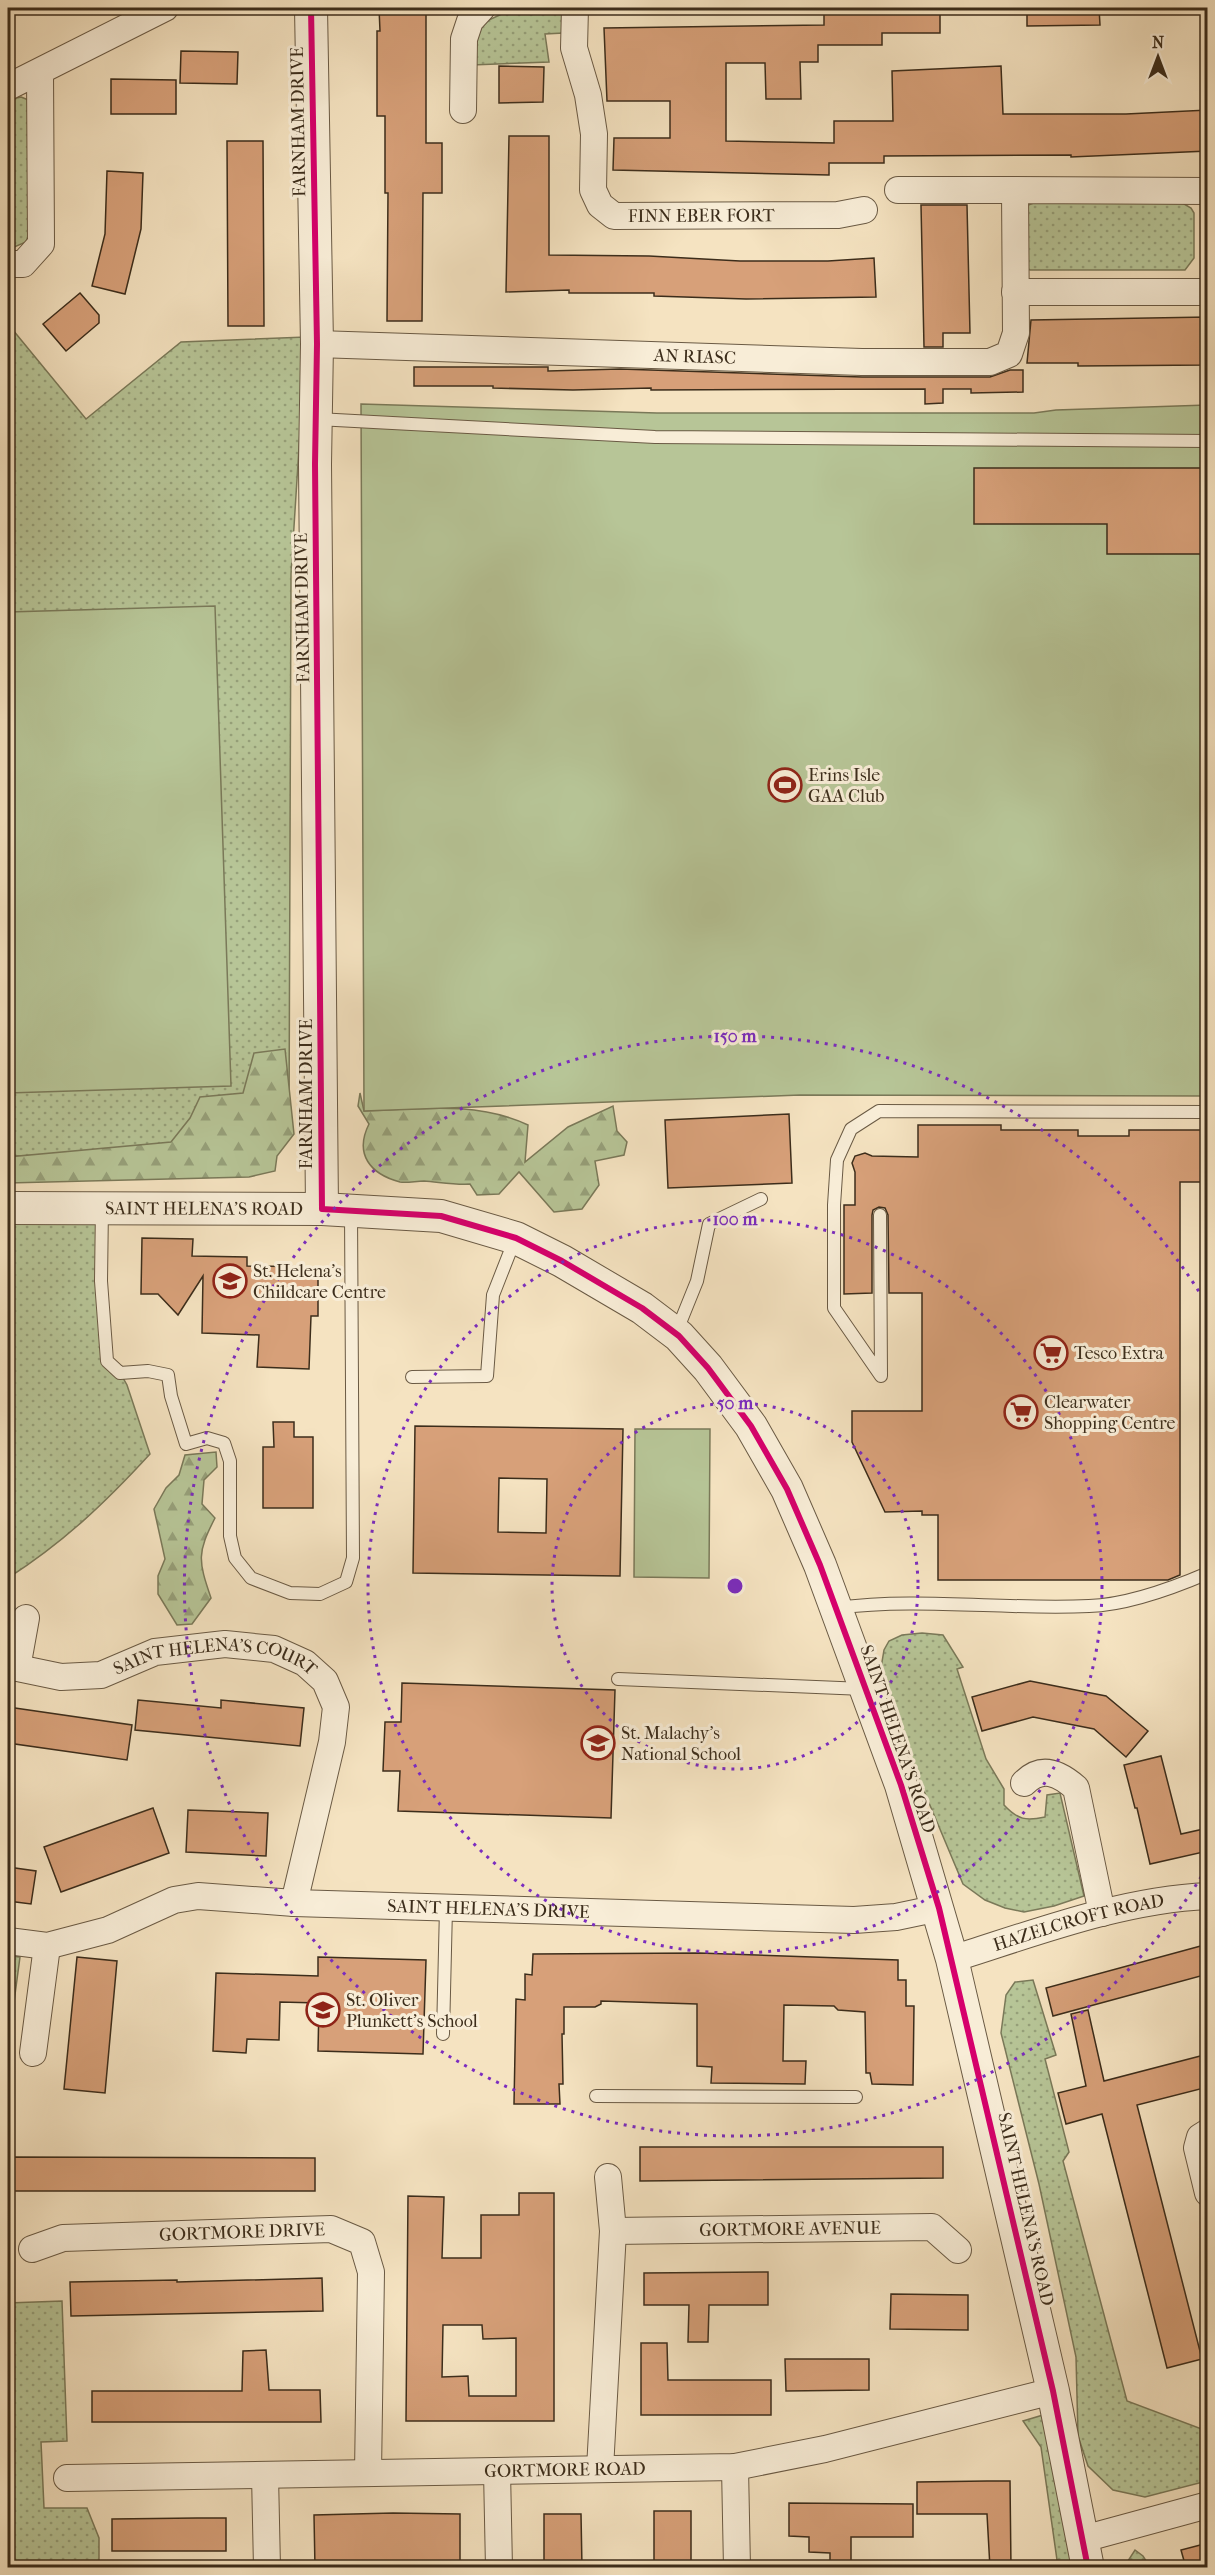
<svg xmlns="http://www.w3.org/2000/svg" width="1215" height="2575" font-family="'IM FELL French Canon',serif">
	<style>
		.grass { fill: url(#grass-dots); stroke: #7a7959; stroke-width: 1.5 }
		.forest { fill: url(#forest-firs); stroke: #7a7959; stroke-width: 1.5 }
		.pitch { fill: #b7c597; stroke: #7a7959; stroke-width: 1.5 }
		.building { fill: #d7a079; stroke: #3c2d1b; stroke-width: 1.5; fill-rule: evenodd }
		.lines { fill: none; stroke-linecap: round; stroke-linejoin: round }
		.service-casing { stroke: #6a5a44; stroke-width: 14 }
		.minor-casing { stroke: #6a5a44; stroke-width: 28 }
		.tertiary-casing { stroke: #6a5a44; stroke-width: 34 }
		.service { stroke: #f8edd7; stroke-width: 12 }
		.minor { stroke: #f8edd7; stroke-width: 26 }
		.tertiary { stroke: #f8edd7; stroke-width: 32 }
		.cycleway-casing { stroke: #f8edd7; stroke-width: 10 }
		.cycleway { stroke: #d6006c; stroke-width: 6 }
		.ring { fill: none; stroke: #7b2cbf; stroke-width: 3; stroke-dasharray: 3 6 }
		.labels { text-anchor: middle; stroke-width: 6; stroke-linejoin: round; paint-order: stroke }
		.street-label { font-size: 18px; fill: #3c2d1b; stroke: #f8edd7 }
		.poi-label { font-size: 18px; fill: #3c2d1b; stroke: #f8edd7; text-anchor: start }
		.centre { fill: #7b2cbf; stroke: #f8edd7; stroke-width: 3 }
		.ring-label { font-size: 18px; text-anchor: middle; font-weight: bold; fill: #7b2cbf; stroke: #f8edd7; stroke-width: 6; stroke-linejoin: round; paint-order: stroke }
	</style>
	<defs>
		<pattern id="grass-dots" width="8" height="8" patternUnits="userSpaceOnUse" patternTransform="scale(1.5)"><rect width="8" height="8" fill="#b7c597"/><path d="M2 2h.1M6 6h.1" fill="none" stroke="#96a07a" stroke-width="1.8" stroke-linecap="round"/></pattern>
		<pattern id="forest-firs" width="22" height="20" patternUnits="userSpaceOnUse" patternTransform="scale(1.5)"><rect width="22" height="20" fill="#b7c597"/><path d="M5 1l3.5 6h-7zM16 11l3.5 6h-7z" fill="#96a07a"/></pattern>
	</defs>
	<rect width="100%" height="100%" fill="#f5e3c1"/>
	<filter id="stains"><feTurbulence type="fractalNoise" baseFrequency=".00333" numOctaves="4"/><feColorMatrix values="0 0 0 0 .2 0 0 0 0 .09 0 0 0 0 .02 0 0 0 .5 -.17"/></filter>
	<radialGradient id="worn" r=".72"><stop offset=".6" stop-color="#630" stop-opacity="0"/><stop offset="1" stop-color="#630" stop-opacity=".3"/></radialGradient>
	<g class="grass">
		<path d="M545 11 562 13 563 33 545 34 549 62 472 65 480 24 504 13Z"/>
		<path d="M21 97 31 101V227L26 242 12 248 8 245V100Z"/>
		<path d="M1179 201 1191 208 1194 213V258L1185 270H1030L1022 265 1026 206 1036 202Z"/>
		<path d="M8 324 86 419 181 342 306 337 291 574 289 1122 267 1151 8 1156Z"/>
		<path d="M8 1209H99L105 1346 127 1385 150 1454C105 1503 64 1542 8 1578Z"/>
		<path d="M922 1633 943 1635 963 1667 957 1669 986 1759 1004 1789V1805C1018 1820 1026 1821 1045 1817L1047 1795 1060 1793 1084 1896 1054 1906 1024 1912 1005 1908 985 1900 963 1884 924 1791 880 1674 884 1650 889 1641 902 1635Z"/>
		<path d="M8 1956 20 1957 8 2047Z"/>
		<path d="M1033 1980 1056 2055 1045 2059 1069 2152 1063 2161 1127 2401 1207 2431V2481L1145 2497 1113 2490 1088 2466 1078 2436 1076 2357 1039 2184 1001 2033 1006 1995 1015 1982Z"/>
		<path d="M62 2301 67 2441 41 2442 44 2508H87L99 2538V2567H8V2303Z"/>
		<path d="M1043 2415 1077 2567H1058L1041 2447 1023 2421Z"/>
		<path d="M1135 2550 1143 2556 1150 2567H1124Z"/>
	</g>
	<g class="forest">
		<path d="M285 1049 294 1134 277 1156 275 1171 249 1177 8 1183V1157L171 1142 190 1118 200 1097 243 1093 254 1053Z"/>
		<path d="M360 1093 364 1111C420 1109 477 1101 528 1125L525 1162 568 1127 613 1106 617 1131 627 1142 624 1155 595 1161 599 1185 582 1209 554 1212 519 1172 499 1194 477 1195 470 1184C454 1185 439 1182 424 1181 416 1181 408 1183 400 1182 370 1174 354 1154 369 1124L358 1106Z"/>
		<path d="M216 1452 217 1467 204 1480 202 1504 215 1518C197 1553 198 1560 211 1598L192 1624 177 1625 158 1594V1576L165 1559 154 1509 166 1488 179 1475 185 1455Z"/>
	</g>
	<g class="pitch">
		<path d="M361 404 657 413H1034L1056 410 1207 405V1096L800 1095 364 1111Z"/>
		<path d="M215 606 231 1086 8 1093V612Z"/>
		<path d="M635 1429H710L709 1578 634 1577Z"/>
	</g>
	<g class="building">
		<path d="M379 8H426V143H442V193H423L422 321H387L388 193H385V116H377V31H380Z"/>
		<path d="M940 8V33H882V45H818V62H800L801 99H766L765 63H726V141L834 143V121H893L892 71 1001 66 1003 114H1126L1208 110V151L1071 157V155L884 156V163H829V175L613 170 614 138H670V101H607L604 28 824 25V9Z"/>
		<path d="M1027 8H1099L1100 25 1027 26Z"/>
		<path d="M181 51 238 52 237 84 180 83Z"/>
		<path d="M499 66 544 67 543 102 499 103Z"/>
		<path d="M111 79 176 80V114H111Z"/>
		<path d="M509 136H549V255L649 256 740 261H828L874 258 876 297 746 299 654 296V293H569V290L506 292Z"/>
		<path d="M227 141H263L264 326H228Z"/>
		<path d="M107 171 143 173 141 229 125 294 92 286 105 234Z"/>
		<path d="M921 205H967L970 333H943V347H924Z"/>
		<path d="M80 293 99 315V323L66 351 43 324Z"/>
		<path d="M1208 317V365L1078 366V363H1027L1031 320Z"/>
		<path d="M414 367H548V371L620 369 862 377H990L1010 370H1023V392L971 393V389H943V403L925 404V389L651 390V388L573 390 493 388V386H414Z"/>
		<path d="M974 468H1208V554H1107V524H974Z"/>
		<path d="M789 1114 792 1183 668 1188 665 1120Z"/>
		<path d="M918 1125H1001V1130H1078V1136H1129V1130H1208V1182H1180V1575L1168 1580H938V1515H922V1511L885 1512 852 1442V1411H922V1293H889L888 1215 885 1208 879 1207 873 1210 872 1215V1293L844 1294V1205H855V1172L852 1163 855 1156 865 1153 872 1156 918 1157Z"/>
		<path d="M142 1238 193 1239 192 1256 247 1257V1266L318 1267V1316H311L309 1369 257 1367 259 1335 202 1333 203 1276 178 1315 158 1294H141Z"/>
		<path d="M273 1422H294V1437H313V1508H263V1447H274Z"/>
		<path d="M415 1426 623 1429 620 1576 413 1573ZM499 1478 547 1479 546 1533 498 1532Z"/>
		<path d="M1030 1681 1106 1696 1148 1731 1126 1757 1094 1729 1033 1717 982 1731 972 1697Z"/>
		<path d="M402 1683 615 1690 611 1818 398 1811 400 1771H383L385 1722H401Z"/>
		<path d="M138 1700 221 1708V1700L304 1708 300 1746 135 1730Z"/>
		<path d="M8 1707 132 1725 127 1760 8 1743Z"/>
		<path d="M1161 1756 1181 1834 1208 1828V1851L1150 1864 1137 1808H1135L1124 1765Z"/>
		<path d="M153 1808 169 1853 61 1892 44 1847Z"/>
		<path d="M188 1810 268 1813 266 1856 186 1852Z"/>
		<path d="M8 1867 36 1871 31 1904 8 1901Z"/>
		<path d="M1208 1944V1974L1053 2016 1046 1988Z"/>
		<path d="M699 1953 898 1960V1980H906V2006H914L913 2085 872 2084 870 2073H866L865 2012 838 2010 834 2006 784 2005 783 2061H806L805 2084 711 2083 712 2067 697 2066V2004L601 2001V2004L595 2007H564V2034H562L563 2084H559L560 2104H514L516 1999 525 2000V1974L532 1975 533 1954Z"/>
		<path d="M77 1957 117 1961 105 2093 64 2089Z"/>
		<path d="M318 1957 426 1960 423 2054 318 2051 319 2003 280 2002 279 2040 247 2039 246 2053 213 2051 216 1973 318 1976Z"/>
		<path d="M1088 2010 1104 2081 1208 2054V2087L1137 2105 1202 2359 1167 2368 1102 2114 1066 2124 1058 2093 1086 2086 1071 2014Z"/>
		<path d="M640 2147H943V2178L640 2181Z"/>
		<path d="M12 2157 315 2158V2191H12Z"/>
		<path d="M519 2193H554V2421H406L408 2196 444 2197 442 2258H481V2215H519ZM443 2325H482L483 2339 516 2338V2396H469L468 2376 442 2377Z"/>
		<path d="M768 2272V2305H709L708 2342H688L689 2305H644V2273Z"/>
		<path d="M322 2278 323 2311 71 2316 70 2282 177 2280V2282Z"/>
		<path d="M891 2294 968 2295V2330L890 2329Z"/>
		<path d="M641 2343H667L668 2380H771V2415H641Z"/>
		<path d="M266 2350 269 2390H320L321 2422H92V2391H242L243 2351Z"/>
		<path d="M785 2359H869V2390L786 2391Z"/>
		<path d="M987 2481H1010L1011 2568H990L987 2514H917V2482Z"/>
		<path d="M789 2503 913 2504V2537H851V2562H830V2553L809 2552V2537L789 2536Z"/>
		<rect x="654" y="2511" width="37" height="57"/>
		<path d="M393 2513 460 2514V2568H315L314 2515Z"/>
		<path d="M544 2514H581L582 2568H544Z"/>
		<path d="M197 2518H226V2551H112V2519Z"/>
		<path d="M1208 2543V2568H1186L1181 2550Z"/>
	</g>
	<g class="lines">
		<defs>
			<g id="service">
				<path d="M317 419 655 437 1208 441"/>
				<path d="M102 1207 101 1281 107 1361 120 1373 148 1371 168 1375 171 1396 186 1444 207 1438 224 1443 230 1461V1536L235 1558 251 1578 290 1593 320 1594 346 1582 353 1558 351 1212"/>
				<path d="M880 1215 881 1376 834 1308V1205L837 1160 851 1129 879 1111 1208 1112"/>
				<path d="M676 1333 697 1281 709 1224 761 1199"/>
				<path d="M412 1377 487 1376 493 1295 515 1239"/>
				<path d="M836 1608C920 1597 1004 1610 1089 1606 1126 1605 1173 1588 1208 1573"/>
				<path d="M618 1679 864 1689"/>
				<path d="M443 2034 446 1908"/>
				<path d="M596 2096 856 2097"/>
			</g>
			<g id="minor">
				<path id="s1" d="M575 8 574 48 588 95 594 134 593 190 600 205 614 216 838 215 864 210"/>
				<path d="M8 87 165 8"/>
				<path d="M463 110 464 39 470 21 482 8"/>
				<path d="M898 190H1015"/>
				<path d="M8 264H23L41 244 40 72"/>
				<path d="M1015 292H1208"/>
				<path id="s2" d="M317 344 862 362H990L1009 354 1016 333 1015 190 1208 191"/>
				<path id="s3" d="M8 1666 61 1677 101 1675 155 1652 225 1644 274 1649 305 1663 325 1681 336 1707 332 1742 294 1903"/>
				<path d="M17 1668 26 1618"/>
				<path d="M1024 1783C1042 1765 1059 1773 1076 1788L1102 1913"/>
				<path id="s4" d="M8 1941 47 1946 108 1930 174 1900 198 1896 294 1903 854 1920 896 1917 939 1908"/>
				<path id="s5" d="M952 1959C1035 1933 1120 1900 1208 1896"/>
				<path d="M33 2053 47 1946"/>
				<path d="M1208 2132 1200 2137 1197 2148 1208 2193"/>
				<path id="s6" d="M613 2231 932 2227 958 2250"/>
				<path id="s7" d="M32 2249 63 2238 331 2229 362 2242 371 2272 368 2473"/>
				<path d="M735 2467 737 2568"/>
				<path d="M600 2469 613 2231 608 2177"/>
				<path d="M497 2471 499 2568"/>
				<path d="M265 2475 267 2568"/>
				<path id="s8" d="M67 2478 735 2467 825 2449 1053 2391"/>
				<path d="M1083 2539 1208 2505"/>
			</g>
			<g id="tertiary">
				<path d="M311 8 317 344 315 464 322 1209"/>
				<path id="s9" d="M8 1208 322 1209 441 1216 516 1238 562 1261 642 1308 679 1336 708 1368 751 1426 787 1489 820 1565 901 1785 952 1959 1053 2391 1088 2568"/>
			</g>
		</defs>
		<use href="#service" class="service-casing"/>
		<use href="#minor" class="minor-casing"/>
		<use href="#tertiary" class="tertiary-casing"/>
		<use href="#service" class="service"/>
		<use href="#minor" class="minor"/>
		<use href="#tertiary" class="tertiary"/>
		<defs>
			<path id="cycleway" d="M311 8 317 344 315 464 322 1209 441 1216 516 1238 562 1261 642 1308 679 1336 708 1368 751 1426 787 1489 820 1565 901 1785 939 1908 1053 2391 1088 2568"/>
		</defs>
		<use href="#cycleway" class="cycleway-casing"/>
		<use href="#cycleway" class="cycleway"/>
	</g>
	<g class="ring">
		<circle cx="735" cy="1586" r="183"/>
		<circle cx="735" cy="1586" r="367"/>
		<path d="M1206 1869A550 550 0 1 1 1206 1303"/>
	</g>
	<defs>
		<symbol id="stadium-ring" viewBox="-11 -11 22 22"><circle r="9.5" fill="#f8edd7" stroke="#8f2418" stroke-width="1.5"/><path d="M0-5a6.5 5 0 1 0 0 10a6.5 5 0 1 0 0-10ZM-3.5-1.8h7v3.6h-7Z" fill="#8f2418"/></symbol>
		<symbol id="school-ring" viewBox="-11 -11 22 22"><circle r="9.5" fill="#f8edd7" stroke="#8f2418" stroke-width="1.5"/><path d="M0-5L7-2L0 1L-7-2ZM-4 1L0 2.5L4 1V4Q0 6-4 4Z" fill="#8f2418"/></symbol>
		<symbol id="supermarket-ring" viewBox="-11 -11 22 22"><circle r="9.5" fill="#f8edd7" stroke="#8f2418" stroke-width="1.5"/><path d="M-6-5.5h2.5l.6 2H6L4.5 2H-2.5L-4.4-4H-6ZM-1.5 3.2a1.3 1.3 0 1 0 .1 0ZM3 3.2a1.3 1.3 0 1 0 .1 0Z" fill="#8f2418"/></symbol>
	</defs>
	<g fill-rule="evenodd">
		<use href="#stadium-ring" x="766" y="766" width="38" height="38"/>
		<use href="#school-ring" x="211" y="1262" width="38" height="38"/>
		<use href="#supermarket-ring" x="1032" y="1334" width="38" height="38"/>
		<use href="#supermarket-ring" x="1002" y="1393" width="38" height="38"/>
		<use href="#school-ring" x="579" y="1724" width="38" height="38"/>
		<use href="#school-ring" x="304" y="1991" width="38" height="38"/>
	</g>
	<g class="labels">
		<g class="street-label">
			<text transform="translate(298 122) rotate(-91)" y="6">FARNHAM DRIVE</text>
			<text dy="6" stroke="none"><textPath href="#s1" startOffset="306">FINN EBER FORT</textPath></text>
			<text dy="6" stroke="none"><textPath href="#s2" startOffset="378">AN RIASC</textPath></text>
			<text transform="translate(302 608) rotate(-91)" y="6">FARNHAM DRIVE</text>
			<text transform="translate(306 1094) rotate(-90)" y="6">FARNHAM DRIVE</text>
			<text dy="6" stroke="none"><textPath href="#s9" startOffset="196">SAINT HELENA'S ROAD</textPath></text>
			<text dy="6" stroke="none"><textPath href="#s3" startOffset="214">SAINT HELENA'S COURT</textPath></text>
			<text transform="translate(898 1739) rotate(71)" y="6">SAINT HELENA'S ROAD</text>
			<text dy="6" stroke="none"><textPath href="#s4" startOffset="490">SAINT HELENA'S DRIVE</textPath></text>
			<text dy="6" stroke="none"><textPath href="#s5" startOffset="132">HAZELCROFT ROAD</textPath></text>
			<text transform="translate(1026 2209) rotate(77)" y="6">SAINT HELENA'S ROAD</text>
			<text dy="6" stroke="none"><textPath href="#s6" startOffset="177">GORTMORE AVENUE</textPath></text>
			<text dy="6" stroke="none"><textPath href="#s7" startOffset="212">GORTMORE DRIVE</textPath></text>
			<text dy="6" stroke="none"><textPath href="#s8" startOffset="498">GORTMORE ROAD</textPath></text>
		</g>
		<g class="poi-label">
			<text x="808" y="781">Erins Isle<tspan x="808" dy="21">GAA Club</tspan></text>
			<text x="253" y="1277">St. Helena's<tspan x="253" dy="21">Childcare Centre</tspan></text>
			<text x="1074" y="1359">Tesco Extra</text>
			<text x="1044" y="1408">Clearwater<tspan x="1044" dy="21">Shopping Centre</tspan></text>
			<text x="621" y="1739">St. Malachy's<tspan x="621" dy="21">National School</tspan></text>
			<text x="346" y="2006">St. Oliver<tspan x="346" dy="21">Plunkett's School</tspan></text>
		</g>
	</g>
	<circle cx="735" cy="1586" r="9" class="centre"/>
	<g class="ring-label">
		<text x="735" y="1042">150 m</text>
		<text x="735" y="1225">100 m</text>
		<text x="735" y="1409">50 m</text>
	</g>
	<rect width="1215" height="2575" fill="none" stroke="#f5e3c1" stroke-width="30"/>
	<rect x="9" y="9" width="1197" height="2557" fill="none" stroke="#3c2d1b" stroke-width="3"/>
	<rect x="15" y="15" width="1185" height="2545" fill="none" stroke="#3c2d1b" stroke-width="1.5"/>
	<g transform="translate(1158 57)" stroke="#f8edd7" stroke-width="4.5" paint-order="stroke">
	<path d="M0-4.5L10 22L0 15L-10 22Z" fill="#3c2d1b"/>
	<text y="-9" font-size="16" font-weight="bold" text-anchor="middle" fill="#3c2d1b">N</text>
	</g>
	<rect width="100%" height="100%" filter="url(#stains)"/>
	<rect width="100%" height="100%" fill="url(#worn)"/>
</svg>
